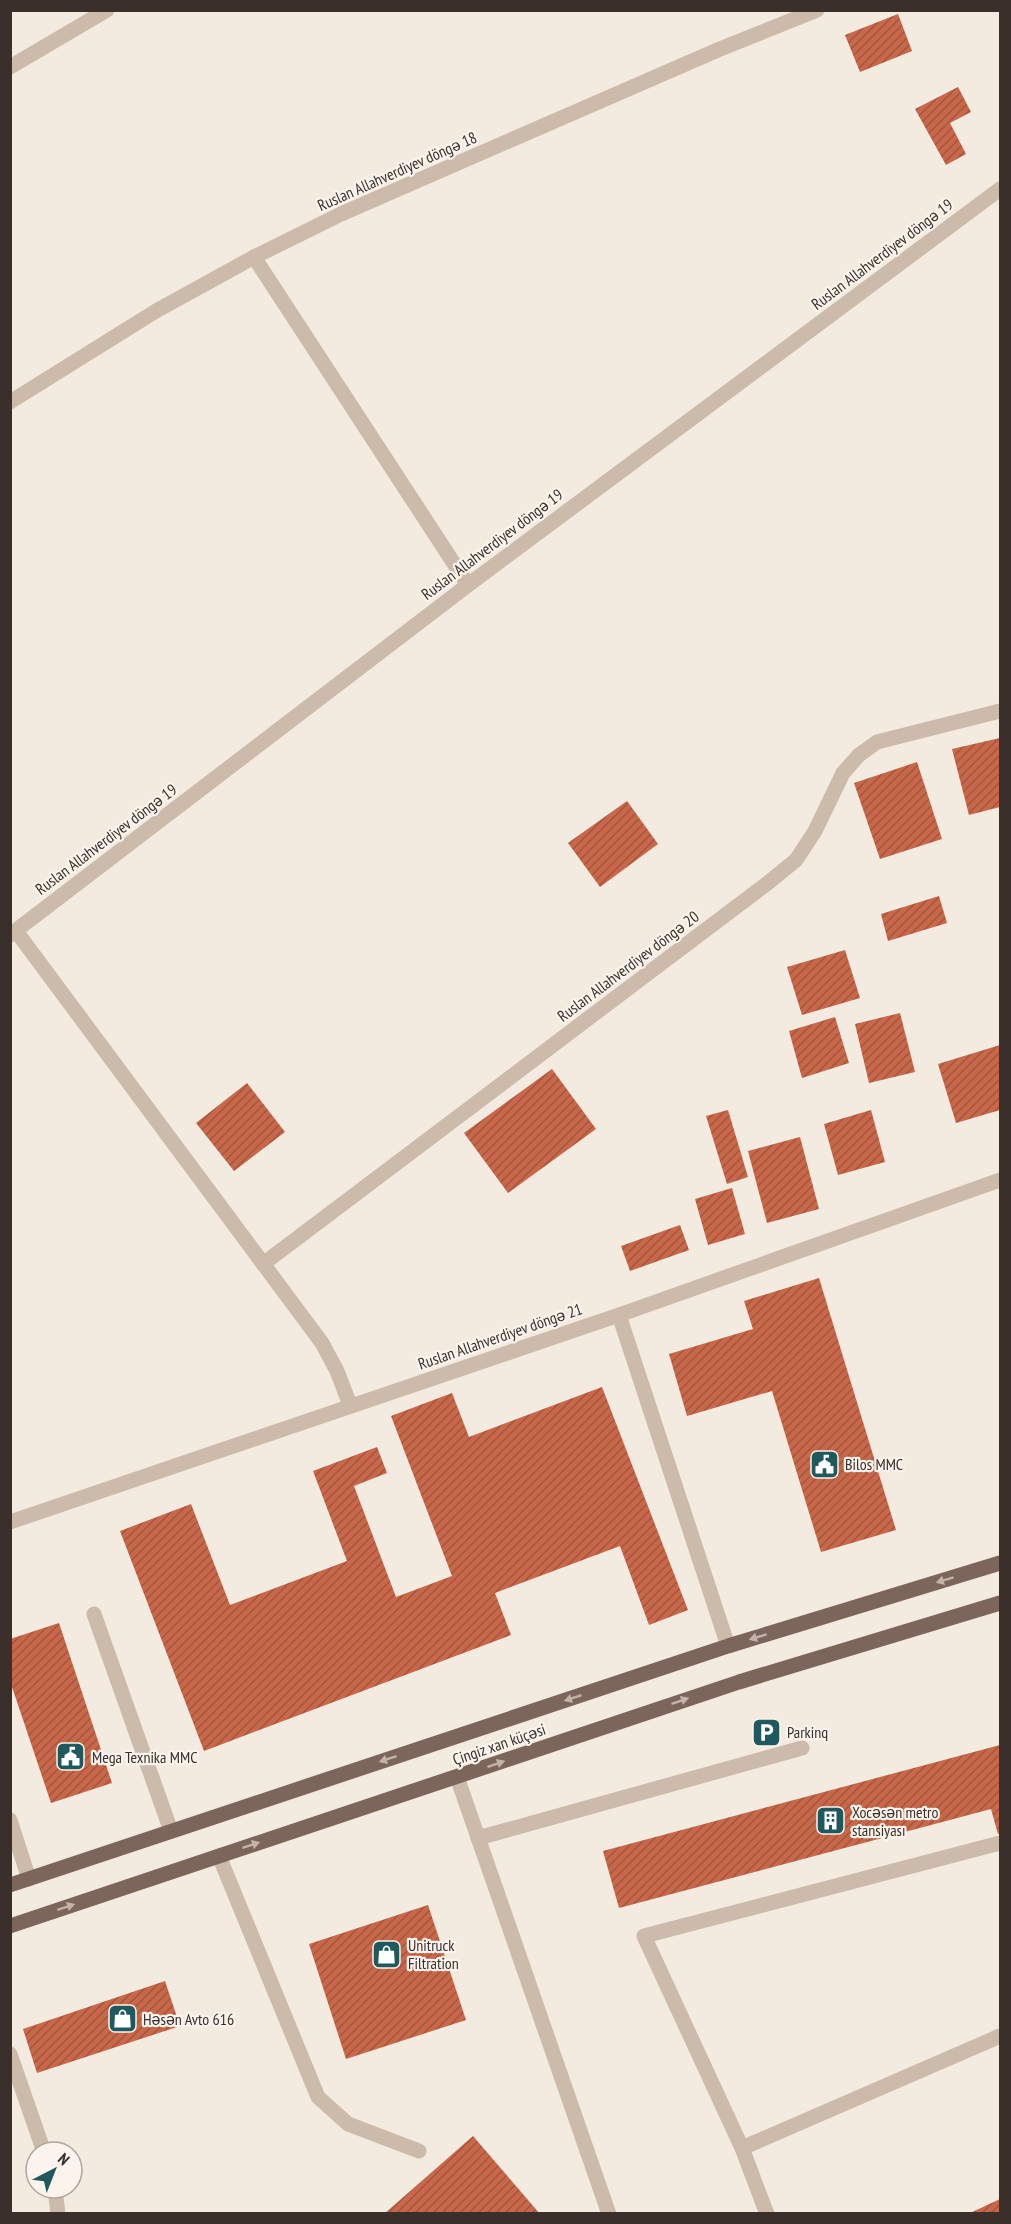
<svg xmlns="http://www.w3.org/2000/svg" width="1011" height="2224" font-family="'PT Sans Narrow',sans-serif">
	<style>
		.building { fill: url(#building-hatch) }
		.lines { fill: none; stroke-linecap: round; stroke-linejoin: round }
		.lane { stroke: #ccbaab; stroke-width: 15 }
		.street { stroke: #ccbaab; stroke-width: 15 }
		.primary { stroke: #7c665b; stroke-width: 15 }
		.oneway { fill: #c2b4ab }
		.labels { text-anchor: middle; stroke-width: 4.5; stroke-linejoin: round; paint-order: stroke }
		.street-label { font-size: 16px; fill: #3a2f2a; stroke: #fbf4ec }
		.poi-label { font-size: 16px; fill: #3a2f2a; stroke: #fbf4ec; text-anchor: start }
	</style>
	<defs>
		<pattern id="building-hatch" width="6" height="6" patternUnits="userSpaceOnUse" patternTransform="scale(1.5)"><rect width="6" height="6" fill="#c86749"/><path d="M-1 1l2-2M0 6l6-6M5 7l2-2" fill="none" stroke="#a3553d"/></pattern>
	</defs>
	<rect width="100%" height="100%" fill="#f3eae0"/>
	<g class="building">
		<path d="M898 14 912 51 860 72 845 35Z"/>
		<path d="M958 87 971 112 950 123 966 154 946 165 915 109Z"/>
		<path d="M1000 738V807L969 815 952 749Z"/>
		<path d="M917 762 942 839 880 859 854 783Z"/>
		<path d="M627 801 658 844 600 887 568 843Z"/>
		<path d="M939 896 947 923 888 941 881 914Z"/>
		<path d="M845 950 860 998 802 1015 787 967Z"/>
		<path d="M900 1013 915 1072 869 1083 855 1024Z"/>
		<path d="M835 1017 849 1063 802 1078 789 1031Z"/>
		<path d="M1000 1045V1110L956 1123 938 1064Z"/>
		<path d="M552 1069 596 1129 508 1193 464 1133Z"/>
		<path d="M247 1083 285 1132 234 1171 196 1123Z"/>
		<path d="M728 1110 748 1177 727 1184 706 1116Z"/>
		<path d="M871 1110 885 1162 838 1175 824 1124Z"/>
		<path d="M800 1137 819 1209 767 1223 748 1151Z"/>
		<path d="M732 1188 745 1234 708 1245 695 1199Z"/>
		<path d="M680 1225 689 1250 630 1271 621 1246Z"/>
		<path d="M819 1278 896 1530 821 1552 772 1391 687 1416 669 1354 753 1329 744 1301Z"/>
		<path d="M602 1387 688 1610 649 1625 620 1546 495 1593 511 1635 204 1751 120 1531 191 1504 230 1605 347 1561 313 1471 377 1447 387 1473 354 1486 396 1597 452 1576 391 1416 452 1393 469 1437Z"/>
		<path d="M59 1623 112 1783 51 1803 10 1681V1639Z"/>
		<path d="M1000 1745V1833L998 1834 991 1809 619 1908 603 1851Z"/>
		<path d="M428 1905 466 2020 346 2059 309 1944Z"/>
		<path d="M165 1981 180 2026 37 2073 23 2029Z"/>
		<path d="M473 2136 540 2214H384Z"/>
		<path d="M1000 2199V2214H968Z"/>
	</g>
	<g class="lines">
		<g class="lane">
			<path d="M94 1614 171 1831"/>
			<path d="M457 1777 609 2214"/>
			<path d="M10 1820 29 1879"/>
			<path d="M478 1838 802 1748"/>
			<path d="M1000 1843 644 1936 742 2148 1000 2036"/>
			<path d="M219 1856 318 2097 348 2124 419 2151"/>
			<path d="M10 2054 44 2152"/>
			<path d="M742 2148 767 2214"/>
			<path d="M55 2188 58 2214"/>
		</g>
		<g class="street">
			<path d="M10 67 107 10"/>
			<path d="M254 257 468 585"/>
			<path d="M10 402 156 311 254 257 341 214 720 49 817 10"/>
			<path d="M16 931 322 1343 337 1371 350 1405"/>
			<path d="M10 935 468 585 1000 189"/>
			<path d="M263 1264 769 882 796 860 815 831 843 773 859 755 877 742 1000 711"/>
			<path d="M619 1315 728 1646"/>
			<path d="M10 1522 619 1315 1000 1180"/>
		</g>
		<g class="primary">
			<path d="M10 1885 728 1646 1000 1563"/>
			<path d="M10 1926 739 1682 1000 1603"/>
		</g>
	</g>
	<defs><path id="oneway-solid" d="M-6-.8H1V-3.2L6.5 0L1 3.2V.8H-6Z" transform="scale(1.5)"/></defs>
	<g class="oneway">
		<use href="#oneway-solid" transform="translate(945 1580) rotate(163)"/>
		<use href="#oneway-solid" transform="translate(758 1637) rotate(163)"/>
		<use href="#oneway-solid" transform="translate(573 1698) rotate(162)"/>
		<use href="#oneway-solid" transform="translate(680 1701) rotate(-19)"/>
		<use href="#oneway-solid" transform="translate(388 1759) rotate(162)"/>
		<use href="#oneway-solid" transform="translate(496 1764) rotate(-19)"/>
		<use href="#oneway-solid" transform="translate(251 1845) rotate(-18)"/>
		<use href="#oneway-solid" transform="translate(66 1907) rotate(-18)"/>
	</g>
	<defs>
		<symbol id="civic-square" viewBox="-11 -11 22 22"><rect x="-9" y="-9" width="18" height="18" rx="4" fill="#1f595d" stroke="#fbf4ec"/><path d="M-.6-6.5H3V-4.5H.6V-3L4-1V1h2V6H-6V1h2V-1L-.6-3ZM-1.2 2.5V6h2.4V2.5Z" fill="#fff"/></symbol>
		<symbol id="parking-square" viewBox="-11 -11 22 22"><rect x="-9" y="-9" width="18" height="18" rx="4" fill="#1f595d" stroke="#fbf4ec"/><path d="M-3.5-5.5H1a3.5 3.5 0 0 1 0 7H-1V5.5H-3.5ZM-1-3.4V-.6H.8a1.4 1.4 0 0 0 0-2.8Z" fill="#fff"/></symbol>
		<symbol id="building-square" viewBox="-11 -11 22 22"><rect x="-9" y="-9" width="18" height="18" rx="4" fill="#1f595d" stroke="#fbf4ec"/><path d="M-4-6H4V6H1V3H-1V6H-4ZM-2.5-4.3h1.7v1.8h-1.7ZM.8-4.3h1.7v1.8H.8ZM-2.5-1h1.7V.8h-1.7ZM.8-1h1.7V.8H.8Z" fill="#fff"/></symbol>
		<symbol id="shop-square" viewBox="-11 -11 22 22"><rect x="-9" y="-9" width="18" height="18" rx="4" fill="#1f595d" stroke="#fbf4ec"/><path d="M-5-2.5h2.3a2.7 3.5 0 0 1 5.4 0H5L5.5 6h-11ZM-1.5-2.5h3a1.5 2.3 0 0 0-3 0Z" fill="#fff"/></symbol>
	</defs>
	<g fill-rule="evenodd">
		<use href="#civic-square" x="808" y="1448" width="33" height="33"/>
		<use href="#parking-square" x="750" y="1716" width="33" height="33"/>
		<use href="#civic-square" x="54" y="1740" width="33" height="33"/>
		<use href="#building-square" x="814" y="1804" width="33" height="33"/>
		<use href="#shop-square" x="370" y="1938" width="33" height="33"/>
		<use href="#shop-square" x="106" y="2002" width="33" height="33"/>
	</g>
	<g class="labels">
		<g class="street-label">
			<text transform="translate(397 171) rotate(-24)" y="6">Ruslan Allahverdiyev döngə 18</text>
			<text transform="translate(882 254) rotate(-37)" y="6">Ruslan Allahverdiyev döngə 19</text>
			<text transform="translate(492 544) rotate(-37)" y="6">Ruslan Allahverdiyev döngə 19</text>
			<text transform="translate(106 839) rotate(-37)" y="6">Ruslan Allahverdiyev döngə 19</text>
			<text transform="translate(628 966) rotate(-37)" y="6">Ruslan Allahverdiyev döngə 20</text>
			<text transform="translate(500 1336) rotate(-19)" y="6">Ruslan Allahverdiyev döngə 21</text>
			<text transform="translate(499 1744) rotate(-19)" y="6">Çingiz xan küçəsi</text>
		</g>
		<g class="poi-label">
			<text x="845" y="1470">Bilos MMC</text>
			<text x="787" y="1738">Parkinq</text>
			<text x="92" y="1763">Mega Texnika MMC</text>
			<text x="852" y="1818">Xocəsən metro<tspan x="852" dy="18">stansiyası</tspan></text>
			<text x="408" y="1951">Unitruck<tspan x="408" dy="18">Filtration</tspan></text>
			<text x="143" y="2025">Həsən Avto 616</text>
		</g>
	</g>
	<rect width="1011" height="2224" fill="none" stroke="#3a2f2a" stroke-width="24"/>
	<g transform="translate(54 2170) rotate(42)"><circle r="28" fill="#fbf4ec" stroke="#aea59e" stroke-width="1.5"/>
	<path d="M0-4.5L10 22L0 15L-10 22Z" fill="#1f595d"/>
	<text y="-9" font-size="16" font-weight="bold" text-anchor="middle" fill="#3a2f2a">N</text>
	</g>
</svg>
